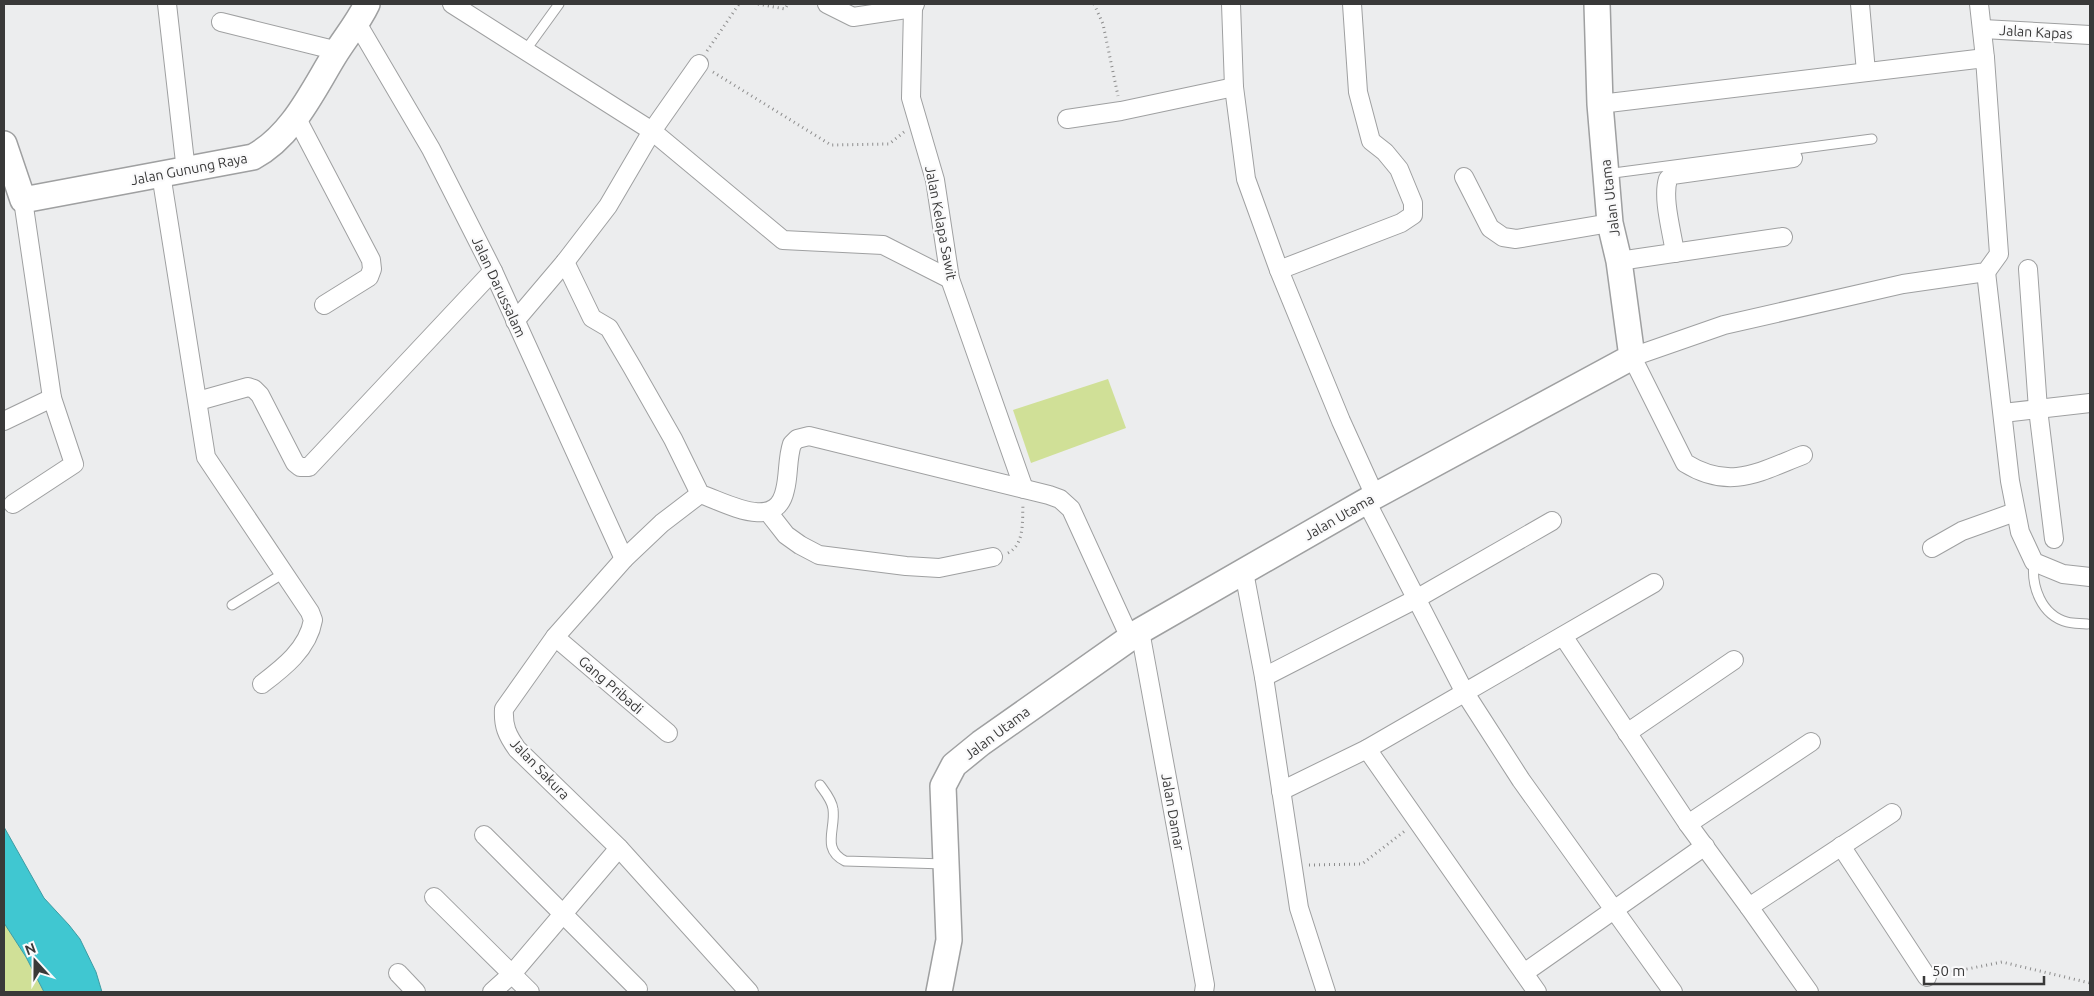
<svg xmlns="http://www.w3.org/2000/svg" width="2094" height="996" font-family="Ubuntu,sans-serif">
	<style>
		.green { fill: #d0e097 }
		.water { fill: #40c7d1; stroke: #3e9ca3 }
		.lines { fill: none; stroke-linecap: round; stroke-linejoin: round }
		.lane-casing { stroke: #9fa0a1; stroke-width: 11 }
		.street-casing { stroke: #9fa0a1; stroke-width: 20 }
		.secondary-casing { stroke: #9fa0a1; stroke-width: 28 }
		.path { stroke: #8d8d8d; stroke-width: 3; stroke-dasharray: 1 4; stroke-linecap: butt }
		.lane { stroke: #fff; stroke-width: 9 }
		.street { stroke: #fff; stroke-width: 18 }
		.secondary { stroke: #fff; stroke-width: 25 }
		.labels { text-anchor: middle; stroke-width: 4.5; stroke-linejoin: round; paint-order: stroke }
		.street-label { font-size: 14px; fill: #393939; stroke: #fafafb }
	</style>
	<rect width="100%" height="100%" fill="#ecedee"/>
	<g class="green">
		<path d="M1108 379 1126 428 1031 463 1013 410Z"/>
		<path d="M4 923 26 957 44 992H4Z"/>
	</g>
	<path class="water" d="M4 827 44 898 69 925 80 939 96 972 102 992H44L26 957 4 923Z"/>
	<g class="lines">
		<defs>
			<g id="lane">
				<path d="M525 51 559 4"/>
				<path d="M1606 174 1872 139"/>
				<path d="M2034 562C2031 586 2041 615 2067 622 2074 624 2081 623 2087 624"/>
				<path d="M232 605 284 573"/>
				<path d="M820 785C825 792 832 800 833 809 836 829 821 849 845 861L945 864"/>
			</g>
			<g id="street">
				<path d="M167 4 186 171"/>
				<path d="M452 4 652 131 783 240 883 245 950 279"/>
				<path d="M827 4 853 17 913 8"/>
				<path d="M915 4 913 8 911 98 935 180 950 279 1024 489"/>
				<path d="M1231 4 1234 87 1246 179 1279 270 1341 421 1375 496"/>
				<path d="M1860 4 1866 72"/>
				<path d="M1979 4 1985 58"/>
				<path d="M221 22 338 51"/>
				<path d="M357 23 431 149 493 271 624 559"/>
				<path d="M1983 29 2090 35"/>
				<path d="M1600 104 1985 58 1999 254 1986 272 1903 284 1724 325 1632 357 1685 463C1730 491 1759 472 1803 455"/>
				<path d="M296 117 371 260 372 269 369 277 324 305"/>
				<path d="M1067 119 1121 111 1234 87"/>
				<path d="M161 174 206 457 310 612 313 620C308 649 283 668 262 684"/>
				<path d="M1464 177 1490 228 1503 237 1516 239 1610 223"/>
				<path d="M1675 253C1672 232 1662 198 1668 179L1672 175 1793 158"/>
				<path d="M1619 261 1783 237"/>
				<path d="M565 262 592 318 609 328 632 367 673 439 700 494C725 502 776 533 785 490 789 475 787 459 792 444L797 439 809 436 1049 495 1060 499 1071 509 1130 638"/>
				<path d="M2028 269 2038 409 2054 539"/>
				<path d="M1279 270 1401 223 1413 215V203L1399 169 1385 152 1371 141 1358 92 1352 4"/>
				<path d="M1986 272 2010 481 2020 532 2034 562 2063 574 2090 577"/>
				<path d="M515 321 565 262 608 206 652 131 699 64"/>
				<path d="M198 401 248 387 254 389 260 395 295 463 300 467H309L493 271"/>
				<path d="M2003 413 2090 403"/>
				<path d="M4 421 52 398"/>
				<path d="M700 494 662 523 624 559 555 637 504 709C503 726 507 735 517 749L619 848 749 992"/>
				<path d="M1366 501 1465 693 1521 780 1673 992"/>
				<path d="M13 504 74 464 52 398 23 200"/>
				<path d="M768 512 786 535 800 545 819 555 906 566 939 568 993 557"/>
				<path d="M1932 548 1962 531 2015 512"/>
				<path d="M1244 572 1264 677 1299 908 1326 992"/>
				<path d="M1140 631 1205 985 1204 992"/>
				<path d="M1563 636 1688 824 1749 907 1809 992"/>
				<path d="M555 637 668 733"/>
				<path d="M1264 677 1416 599 1552 521"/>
				<path d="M1627 733 1734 660"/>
				<path d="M1367 749 1537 992"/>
				<path d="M1281 791 1367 749 1654 583"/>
				<path d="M1688 824 1811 742"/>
				<path d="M484 835 638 989"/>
				<path d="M1841 846 1927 977"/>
				<path d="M434 897 530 992"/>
				<path d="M1749 907 1892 813"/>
				<path d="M398 973 416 992"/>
				<path d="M1524 973 1705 846"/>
				<path d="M492 992 512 974 619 848"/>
			</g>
			<g id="secondary">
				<path d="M4 144 23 200 253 157C292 136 312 92 334 56 345 38 358 23 367 4"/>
				<path d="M939 992 949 940 943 786 954 765 981 743 1140 631 1375 496 1632 357 1619 261 1610 223 1600 104 1597 4"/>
			</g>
		</defs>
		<use href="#lane" class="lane-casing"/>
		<use href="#street" class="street-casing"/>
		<use href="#secondary" class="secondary-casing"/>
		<g class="path">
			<path d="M758 4 785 9 788 4"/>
			<path d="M1094 4 1103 24 1118 96"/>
			<path d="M707 51 739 4"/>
			<path d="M713 72 831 145 889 144 904 132"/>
			<path d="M1008 553C1025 544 1022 521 1023 505"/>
			<path d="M1309 865 1362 864 1406 830"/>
			<path d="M1942 974 2002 962 2090 983"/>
		</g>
		<use href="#lane" class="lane"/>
		<use href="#street" class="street"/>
		<use href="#secondary" class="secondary"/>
	</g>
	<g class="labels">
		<g class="street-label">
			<text transform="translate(2036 32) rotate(3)" y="5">Jalan Kapas</text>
			<text transform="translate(189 169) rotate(-11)" y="5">Jalan Gunung Raya</text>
			<text transform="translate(1610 198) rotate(-97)" y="5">Jalan Utama</text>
			<text transform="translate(941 223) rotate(79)" y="5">Jalan Kelapa Sawit</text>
			<text transform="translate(499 287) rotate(65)" y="5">Jalan Darussalam</text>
			<text transform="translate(1339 517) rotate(-30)" y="5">Jalan Utama</text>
			<text transform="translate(611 685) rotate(41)" y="5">Gang Pribadi</text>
			<text transform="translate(997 733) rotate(-37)" y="5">Jalan Utama</text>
			<text transform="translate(540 769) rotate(46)" y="5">Jalan Sakura</text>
			<text transform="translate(1173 812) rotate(80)" y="5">Jalan Damar</text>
		</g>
	</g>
	<rect width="2094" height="996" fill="none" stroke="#393939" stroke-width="10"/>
	<g transform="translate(35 961) rotate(339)" stroke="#fafafb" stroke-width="4" paint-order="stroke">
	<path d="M0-4L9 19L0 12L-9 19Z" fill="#393939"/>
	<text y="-8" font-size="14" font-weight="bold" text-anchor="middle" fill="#393939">N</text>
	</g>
	<path d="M1924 976v8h120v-8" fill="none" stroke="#393939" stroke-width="2.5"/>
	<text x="1932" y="976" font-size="15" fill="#393939" stroke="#fafafb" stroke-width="4" paint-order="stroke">50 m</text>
</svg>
